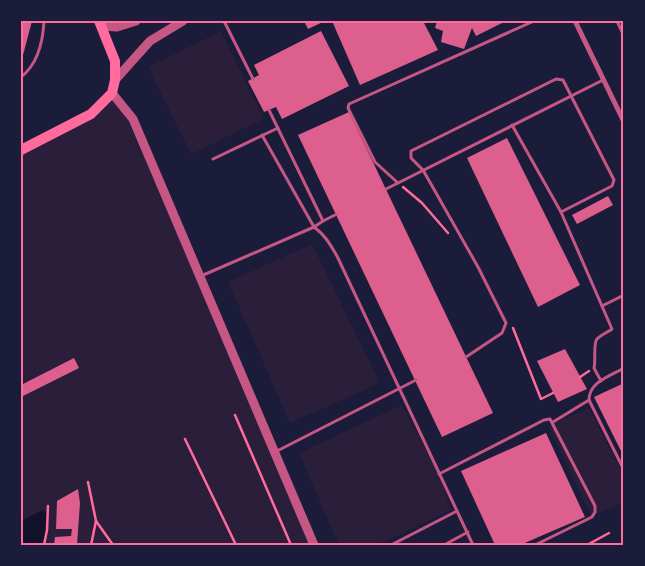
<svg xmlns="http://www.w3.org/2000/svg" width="645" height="566" font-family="'PT Sans',sans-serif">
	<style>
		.green { fill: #2a1e3b }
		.water { fill: #12122b }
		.building { fill: #dd5f8e }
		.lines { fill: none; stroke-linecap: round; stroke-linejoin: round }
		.path { stroke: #ff6b9d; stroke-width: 2.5 }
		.service { stroke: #c65784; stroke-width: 3 }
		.minor { stroke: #c65784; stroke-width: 5 }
		.tertiary { stroke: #c65784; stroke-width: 9 }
		.secondary { stroke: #ff6b9d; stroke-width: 10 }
		.neatline { fill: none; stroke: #ff6b9d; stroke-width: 2 }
	</style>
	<rect width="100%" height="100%" fill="#1b1b3a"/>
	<g class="green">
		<path d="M221 31 264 119 191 154 148 67Z"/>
		<path d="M112 93 124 107 313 545H21V150L91 114Z"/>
		<path d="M312 244 380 383 290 423 228 282Z"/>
		<path d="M402 405 439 474 451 510 377 545H339L299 453Z"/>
		<path d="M589 408 624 476V502L591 516 548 426Z"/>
	</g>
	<path class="water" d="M43 510 48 514 44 545H21V521Z"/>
	<g class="building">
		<path d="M21 21H32L22 59H21Z"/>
		<path d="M304 21H325L308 29Z"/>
		<path d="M332 21H423L438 50 360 85Z"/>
		<path d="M437 21H506L476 36 472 28 464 49 441 42 443 31 435 28Z"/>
		<path d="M321 31 349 86 282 119 276 107 264 112 248 81 259 75 254 65Z"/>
		<path d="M349 112 493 413 442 437 298 135Z"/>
		<path d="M507 138 580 285 538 307 467 158Z"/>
		<path d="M608 196 613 205 577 224 572 215Z"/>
		<path d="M565 349 587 389 558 402 537 361Z"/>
		<path d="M74 358 79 368 21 397V385Z"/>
		<path d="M624 383V452L622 453 594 397Z"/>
		<path d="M546 433 585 517 520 545H495L461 471Z"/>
		<path d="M78 489 80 503 77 545H54L55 537 71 536 72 529H56L57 501Z"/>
	</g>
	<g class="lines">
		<g class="path">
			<path d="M403 187 422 203 448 233"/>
			<path d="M513 328 541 399 553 393"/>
			<path d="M580 377 589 371"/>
			<path d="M235 415 291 545"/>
			<path d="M185 439 236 545"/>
			<path d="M88 482 96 521 91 545"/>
			<path d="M96 521 113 545"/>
			<path d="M44 545 47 530 48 506"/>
			<path d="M587 545 609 533"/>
		</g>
		<g class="service">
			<path d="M224 21 253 79"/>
			<path d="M617 21 624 36"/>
			<path d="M21 77C38 64 43 41 44 21"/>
			<path d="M269 110 323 221 335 215"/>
			<path d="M512 125 561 212 612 329C608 332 601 335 597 339 593 343 596 361 594 368L601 381"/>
			<path d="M262 135 314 227 323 221"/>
			<path d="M213 159 278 128"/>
			<path d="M398 183 603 80"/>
			<path d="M386 189 398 183 375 162 348 108 349 104 534 21"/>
			<path d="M201 276 314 227C325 235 330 244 337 256L473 545"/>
			<path d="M602 306 624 295"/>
			<path d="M466 357 502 333 506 323 478 267 423 170 411 158V151L556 79 563 80 614 180 612 186 561 212"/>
			<path d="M624 368C610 376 589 382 589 400L624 470"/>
			<path d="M553 422 589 400"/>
			<path d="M277 451 416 380"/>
			<path d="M439 474 544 420 550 419 595 506V512L592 517 535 545"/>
			<path d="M391 545 457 511"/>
			<path d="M444 545 468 532"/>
		</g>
		<path class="minor" d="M575 21 624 122"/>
		<g class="tertiary">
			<path d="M102 26 117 27 136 21"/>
			<path d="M115 80 150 41 183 21"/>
			<path d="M112 93 133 119 314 545"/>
		</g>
		<path class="secondary" d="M21 150 91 114 112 93 115 80V61L99 21"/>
	</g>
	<rect width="645" height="566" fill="none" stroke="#1b1b3a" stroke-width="45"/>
	<rect x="22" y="22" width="600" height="522" class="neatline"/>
</svg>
